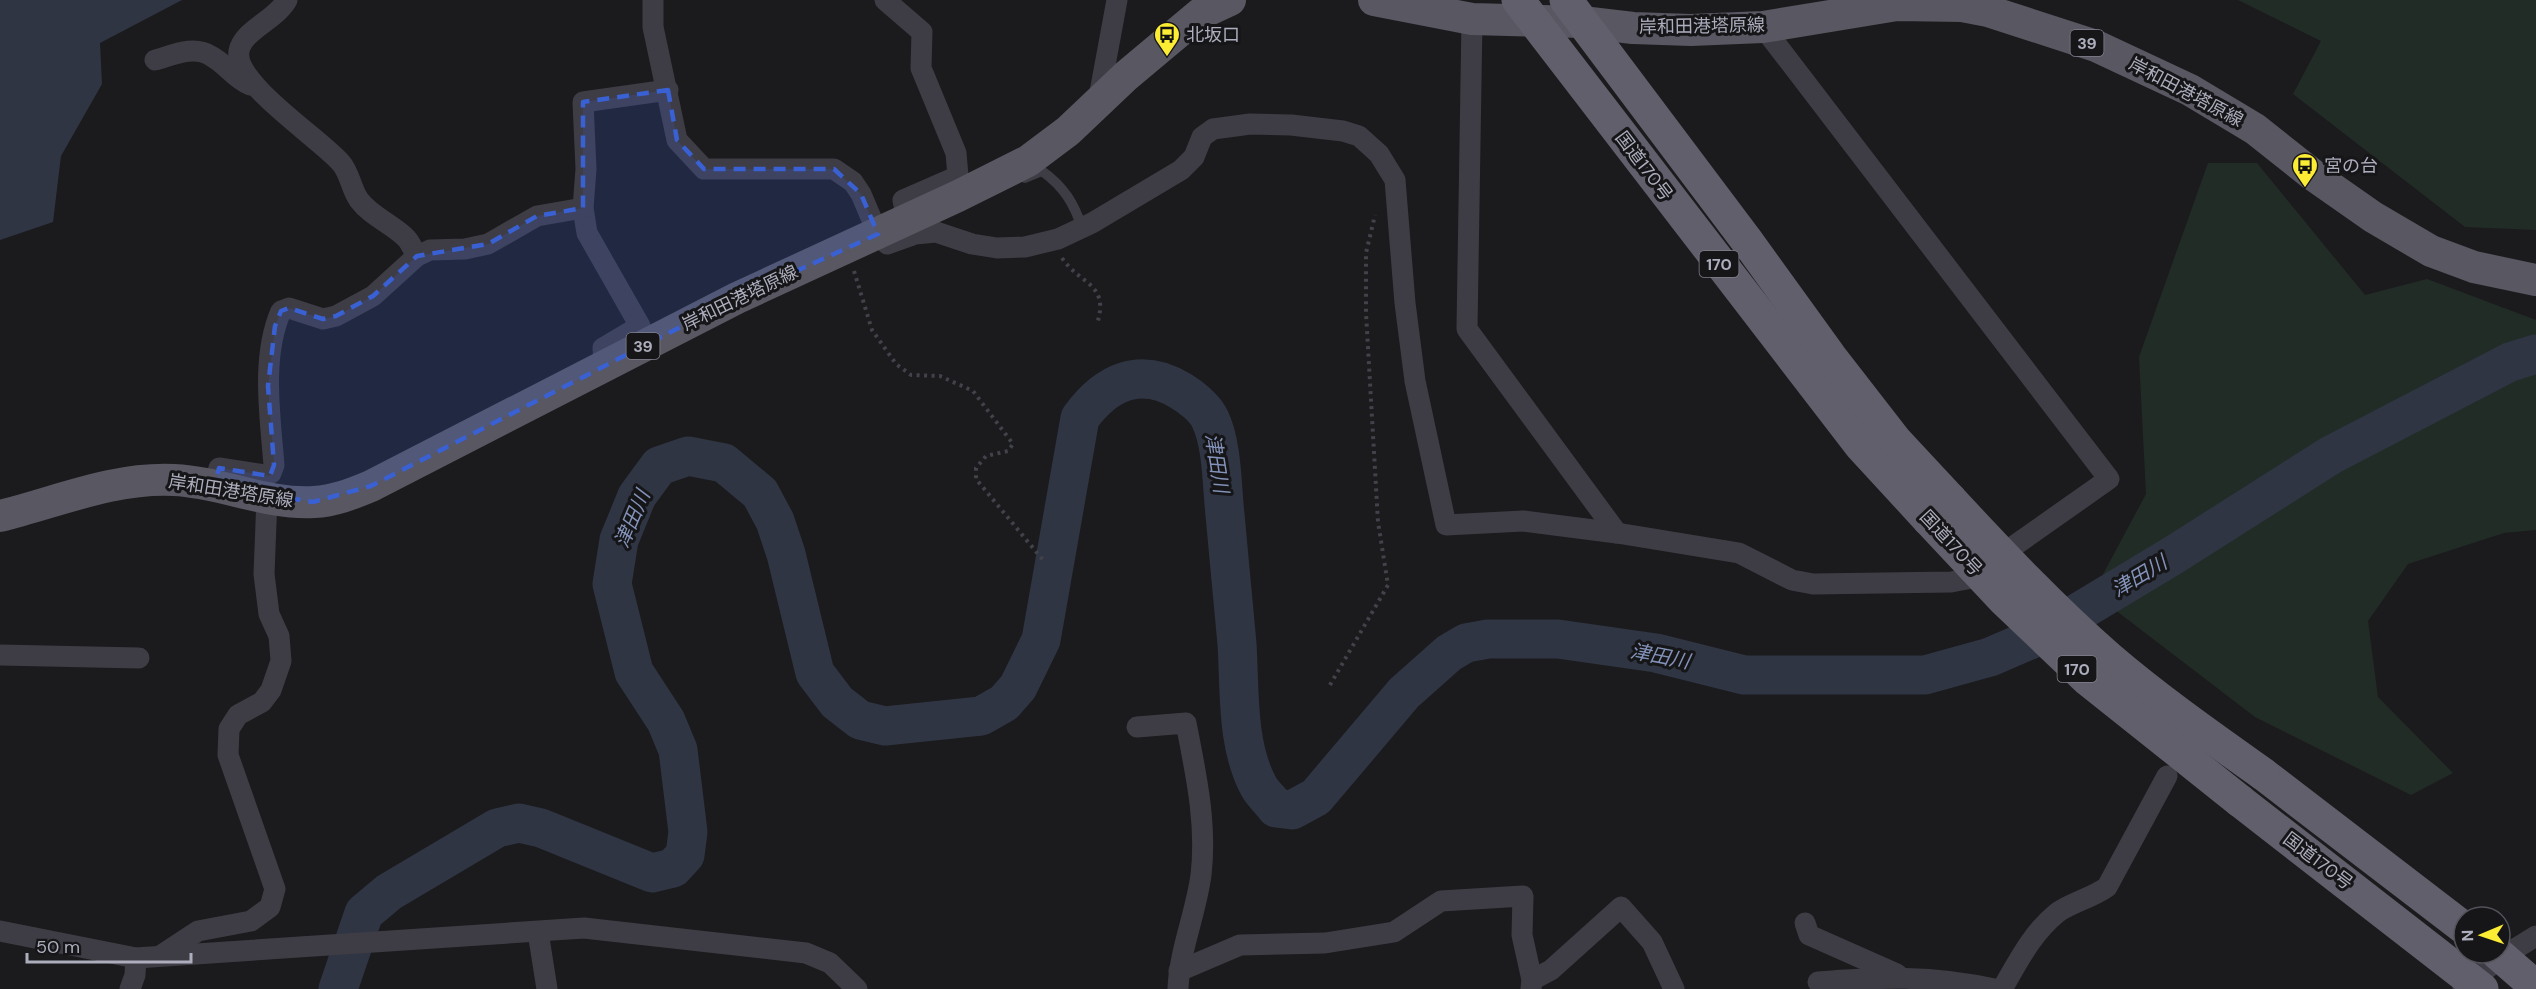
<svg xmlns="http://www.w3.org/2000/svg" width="2536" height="989" font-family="'DM Sans','Noto Sans JP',sans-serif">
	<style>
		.green { fill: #222c26 }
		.water { fill: #2f3543 }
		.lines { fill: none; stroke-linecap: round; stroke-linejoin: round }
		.river { stroke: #2f3543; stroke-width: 39 }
		.path { stroke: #41424a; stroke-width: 4; stroke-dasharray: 3 4.5; stroke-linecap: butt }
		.service { stroke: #3e3d45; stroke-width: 10 }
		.minor { stroke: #3e3d45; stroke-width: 21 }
		.primary { stroke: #585762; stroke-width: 32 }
		.trunk { stroke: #605f6b; stroke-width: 33 }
		.trunk-bridge { stroke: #605f6b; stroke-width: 33 }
		.marked { fill: #3a61d3; fill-opacity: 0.2; stroke: #3a61d3; stroke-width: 4.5; stroke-dasharray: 12 8; stroke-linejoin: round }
		.labels { text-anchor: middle; stroke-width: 6; stroke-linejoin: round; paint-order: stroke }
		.shield { fill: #161618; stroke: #80808c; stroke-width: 1.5 }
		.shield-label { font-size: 16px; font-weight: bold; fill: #adaebd }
		.street-label { font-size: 18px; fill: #adaebd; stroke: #161618 }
		.poi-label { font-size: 18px; fill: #adaebd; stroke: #161618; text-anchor: start }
		.water-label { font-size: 20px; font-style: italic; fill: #8392b9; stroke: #161618 }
	</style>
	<rect width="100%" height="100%" fill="#1b1b1d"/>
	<g class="green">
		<path d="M2238 0H2536V230L2465 227 2293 94 2321 41Z"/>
		<path d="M2208 163H2257L2365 295 2427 279 2536 320V530L2504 533 2408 564 2368 621 2378 697 2453 773 2411 795 2255 717 2093 593 2146 494 2139 357Z"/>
	</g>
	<path class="water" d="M0 0H182L100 43 102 84 61 156 53 222 0 240Z"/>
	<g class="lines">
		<path class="river" d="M338 989 364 913 389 892 497 828 519 823 541 828 652 873 673 868 685 855 688 832 678 750 666 721 634 672 612 584 619 540 637 496 659 466 688 456 724 463 760 493 775 521 786 554 815 673 837 702 860 720 885 726 981 716 1004 703 1018 687 1041 640 1080 418C1106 382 1140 366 1181 391 1191 397 1205 408 1210 419 1221 441 1222 479 1224 504 1228 551 1233 597 1237 644 1240 690 1236 745 1259 787 1263 794 1271 801 1276 808L1292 810 1316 797 1404 693 1449 653 1466 643 1488 639H1558L1656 653 1744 675H1925L1990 657 2039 636 2172 556 2331 455 2510 362 2536 354"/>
		<g class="path">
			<path d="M1062 258C1080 285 1110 283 1097 324"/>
			<path d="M854 271 872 330 896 364 911 375 940 376 973 391 1013 444 1008 451 986 456 976 468V479L1043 560"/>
			<path d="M1330 685 1388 585 1378 522 1366 313V253L1375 215"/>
		</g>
		<path class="service" d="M1025 178 1042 171C1064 187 1074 203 1082 228"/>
		<g class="minor">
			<path d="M287 0C276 20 243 30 239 51 233 83 321 139 341 163 350 173 351 189 359 200 371 216 390 223 405 237 410 241 413 250 417 256"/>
			<path d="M653 0V27L677 140 704 169H834L853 182 861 194 878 234"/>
			<path d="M885 0 922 32 921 68 956 153 958 176 903 200 907 220"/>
			<path d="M1472 19 1467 329 1617 533"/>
			<path d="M155 60C173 55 194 45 211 56 226 64 234 78 250 85"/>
			<path d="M1098 103 1117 0"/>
			<path d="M887 244 915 234 936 232 972 244 997 248 1025 247 1058 239 1092 223 1181 170 1194 157 1202 137 1213 129 1250 124 1291 125 1343 131 1359 136 1379 154 1395 180 1405 303 1415 381 1446 525 1523 521 1617 533 1739 553 1792 580 1813 584 1951 582 1967 579 2109 479 1763 27"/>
			<path d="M604 365 603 348 640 326 587 233 583 208 586 169 583 102 668 90"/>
			<path d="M214 486 219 468 265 475 271 473 274 465C270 415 261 357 281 311L289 308 323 319 336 316 373 296 417 256 430 250 465 249 488 244 537 216 583 208"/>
			<path d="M0 655 139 658"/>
			<path d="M1137 727 1186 723C1196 774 1207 824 1201 875 1196 913 1179 952 1178 989"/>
			<path d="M1805 923 1809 935 1897 974"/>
			<path d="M0 931 136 958 584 928 806 953 830 963 857 989"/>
			<path d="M538 932 547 989"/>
			<path d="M160 956 198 931 251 921 270 907 275 889 228 755 229 729 238 715 262 702 271 690 281 661 279 636 269 614 264 574 267 498"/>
			<path d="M1179 971 1240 945 1325 943 1394 932 1441 901 1523 896 1522 935 1532 980 1531 989"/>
			<path d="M1532 980 1551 970 1621 907 1652 942 1674 989"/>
			<path d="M1818 982C1880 977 1932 975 1994 989"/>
			<path d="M2463 987 2502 957 2536 936"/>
			<path d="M130 989 135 975 136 958"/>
			<path d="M2002 989C2018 962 2032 933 2057 913 2070 903 2092 898 2107 887L2167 776"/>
		</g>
		<g class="primary">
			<path d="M1374 0 1472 19 1582 22 1633 28 1691 30 1763 27 1897 5 1962 6 1988 11 2096 46 2190 90 2255 129 2313 175 2373 217 2431 251 2474 267 2536 280"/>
			<path d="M0 516C57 502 114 477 174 480 222 482 266 505 314 502 334 501 352 494 371 486L737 298 958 196 1028 161 1068 131 1126 76 1200 14 1230 0"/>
		</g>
		<g class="trunk">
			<path d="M1518 0 1860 445 1929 520"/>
			<path d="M1566 0 1747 241 1830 356 1896 441 1950 499"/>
			<path d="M2263 774 2464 928"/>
			<path d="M2240 801 2482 989"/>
			<path d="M2497 953 2536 987"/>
		</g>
		<g class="trunk-bridge">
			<path d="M1950 499C2001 554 2052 608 2109 658 2158 700 2211 737 2263 774"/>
			<path d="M1929 520 2003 599 2087 679 2240 801"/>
		</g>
	</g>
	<path class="marked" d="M668 90 677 140 704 169H834L861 194 878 234 737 298 371 486 313 502 214 486 219 468 270 476 274 465 268 386 275 326 281 311 289 308 323 319 336 316 373 296 417 256 488 244 537 216 583 208V102Z"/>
	<defs>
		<symbol id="bus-pin" viewBox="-11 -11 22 30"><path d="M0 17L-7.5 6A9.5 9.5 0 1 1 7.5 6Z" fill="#fcec34" stroke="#161618"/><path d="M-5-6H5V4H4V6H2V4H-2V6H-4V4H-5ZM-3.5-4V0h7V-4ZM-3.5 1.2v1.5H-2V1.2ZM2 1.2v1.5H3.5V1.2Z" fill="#111"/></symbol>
	</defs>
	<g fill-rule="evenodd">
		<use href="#bus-pin" x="1152" y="20" width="30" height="40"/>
		<use href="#bus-pin" x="2290" y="151" width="30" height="40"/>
	</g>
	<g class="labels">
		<g class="shield">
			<rect x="2070.5" y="30" width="33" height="26" rx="4.5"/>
			<rect x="1699.5" y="251" width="39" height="26" rx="4.5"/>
			<rect x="626.5" y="333" width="33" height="26" rx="4.5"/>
			<rect x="2057.5" y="656" width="39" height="26" rx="4.5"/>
		</g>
		<g class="shield-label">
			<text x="2087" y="49">39</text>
			<text x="1719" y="270">170</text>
			<text x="643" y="352">39</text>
			<text x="2077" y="675">170</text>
		</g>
		<g class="street-label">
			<text transform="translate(1702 26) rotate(-1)" y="6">岸和田港塔原線</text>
			<text transform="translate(2186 92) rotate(28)" y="6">岸和田港塔原線</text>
			<text transform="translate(1644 166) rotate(53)" y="6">国道170号</text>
			<text transform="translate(740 298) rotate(-26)" y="6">岸和田港塔原線</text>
			<text transform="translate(231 491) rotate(9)" y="6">岸和田港塔原線</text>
			<text transform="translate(1951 543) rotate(47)" y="6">国道170号</text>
			<text transform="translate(2318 861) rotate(37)" y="6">国道170号</text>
		</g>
		<g class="poi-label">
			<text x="1186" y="41">北坂口</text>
			<text x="2324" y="172">宮の台</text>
		</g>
		<g class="water-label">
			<text transform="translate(1217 463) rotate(81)" y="7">津田川</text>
			<text transform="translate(632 519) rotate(-67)" y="7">津田川</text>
			<text transform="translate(2139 576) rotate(-31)" y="7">津田川</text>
			<text transform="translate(1660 656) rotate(11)" y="7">津田川</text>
		</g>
	</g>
	<g transform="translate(2482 935) rotate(268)"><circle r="28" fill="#161618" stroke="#52535a" stroke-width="1.5"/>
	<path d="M0-4.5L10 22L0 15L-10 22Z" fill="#fcec34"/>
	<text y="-9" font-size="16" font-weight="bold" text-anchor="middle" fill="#adaebd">N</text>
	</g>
	<path d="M27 953v9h164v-9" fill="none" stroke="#adaebd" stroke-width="3"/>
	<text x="36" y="953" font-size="18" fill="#adaebd" stroke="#161618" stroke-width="4.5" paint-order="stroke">50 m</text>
</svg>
